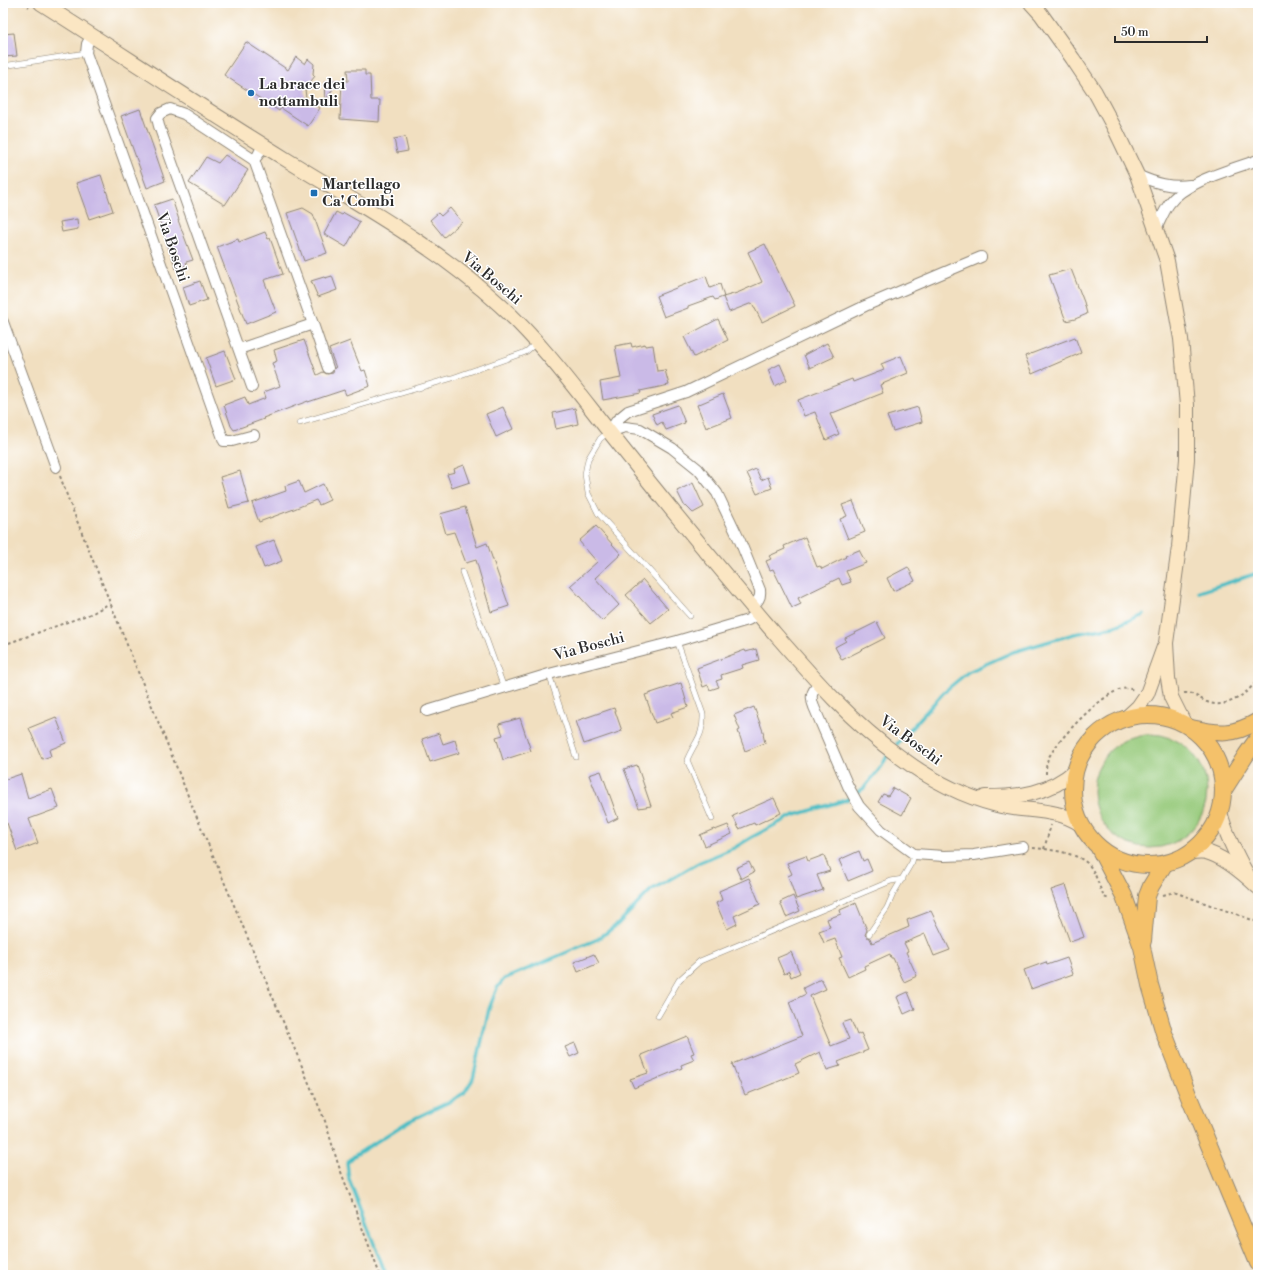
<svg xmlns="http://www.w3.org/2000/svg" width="1261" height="1278" font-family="'Libre Bodoni',serif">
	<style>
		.green { fill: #97ca7b; stroke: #617a53 }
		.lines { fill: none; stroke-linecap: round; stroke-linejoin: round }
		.stream { stroke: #4ebdc4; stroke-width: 3.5 }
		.building { fill: #cabae7 }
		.lane-casing { stroke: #8e8576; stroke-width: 6 }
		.street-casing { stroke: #8e8576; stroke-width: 12 }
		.secondary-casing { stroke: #8e8576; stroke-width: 16 }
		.primary-casing { stroke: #8e8576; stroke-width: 18 }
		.path { stroke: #8e8576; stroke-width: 2; stroke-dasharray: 3 3; stroke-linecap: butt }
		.lane { stroke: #fff; stroke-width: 5 }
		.street { stroke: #fff; stroke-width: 10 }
		.secondary { stroke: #fbe6c3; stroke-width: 14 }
		.primary { stroke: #f4c16a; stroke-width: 16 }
		.poi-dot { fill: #1f6fb2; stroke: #fff; stroke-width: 1.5 }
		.labels { text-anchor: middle; stroke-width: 3; stroke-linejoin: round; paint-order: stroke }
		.poi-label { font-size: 15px; font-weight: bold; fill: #2b2b2b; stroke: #fff; text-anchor: start }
		.street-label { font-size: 15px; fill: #2b2b2b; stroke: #fff }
	</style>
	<rect width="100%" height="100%" fill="#fff"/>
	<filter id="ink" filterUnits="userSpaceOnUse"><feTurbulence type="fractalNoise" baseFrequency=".025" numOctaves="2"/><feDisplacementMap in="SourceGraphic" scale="8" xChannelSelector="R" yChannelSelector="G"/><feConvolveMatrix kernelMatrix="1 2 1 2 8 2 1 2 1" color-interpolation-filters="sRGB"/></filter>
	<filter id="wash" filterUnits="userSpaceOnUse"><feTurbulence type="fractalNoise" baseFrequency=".012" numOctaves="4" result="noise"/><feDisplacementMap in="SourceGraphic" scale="16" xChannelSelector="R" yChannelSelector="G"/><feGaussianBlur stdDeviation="0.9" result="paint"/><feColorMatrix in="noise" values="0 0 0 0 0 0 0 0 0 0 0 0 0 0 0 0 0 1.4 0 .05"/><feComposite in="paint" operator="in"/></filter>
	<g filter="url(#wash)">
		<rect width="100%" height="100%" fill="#f1dfc0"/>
		<circle class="green" cx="1150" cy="791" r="57"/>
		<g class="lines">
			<g class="stream">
				<path d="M1199 592 1258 573"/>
				<path d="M897 744 945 691 968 672 1013 652 1074 634 1113 627 1144 614"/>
				<path d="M386 1275 349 1179 347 1163 354 1156 409 1121 449 1102 464 1093 473 1079 489 1009 497 988 504 979 598 939 618 924 651 890 700 862 734 848 752 837 792 816 846 800 864 788 882 766 887 756"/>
			</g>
		</g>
		<g id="blocks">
			<g class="building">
				<path d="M14 33 17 56 3 57V34Z"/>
				<path d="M246 42 288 70 296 57 305 64 308 59 314 64 313 74 315 76 305 89 306 98 320 108 308 126 281 108 279 111 224 75Z"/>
				<path d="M347 70H365V75H370L371 100H380L379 122 340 119 342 81H348Z"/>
				<path d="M338 81 325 101 324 82Z"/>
				<path d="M140 109 165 181 147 188 121 116Z"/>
				<path d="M405 137 408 151 397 153 394 139Z"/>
				<path d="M225 155 248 170 225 205 189 183 206 157 218 163Z"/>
				<path d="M101 175 113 211 89 219 76 183Z"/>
				<path d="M172 199 179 220H178L193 260 186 262 187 265 176 269 154 205Z"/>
				<path d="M303 208 313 214 327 253 304 261 287 213Z"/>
				<path d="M450 208 462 222 444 237 430 220 438 213 441 216Z"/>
				<path d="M336 212 342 215 344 213 360 222 346 247 324 234Z"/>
				<path d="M77 219 78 229 62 232 60 222Z"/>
				<path d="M265 232 268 239 270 238 283 274 264 280 276 312 246 324 217 247 238 239 239 242Z"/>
				<path d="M765 244 795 306 762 322 752 303 729 312 723 297 715 300 713 297 688 306V308L664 317 656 296 706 276 710 288 720 284 724 297H723L737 293 762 282 748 252Z"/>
				<path d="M1071 269 1084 302 1087 314 1075 319 1066 321 1049 275Z"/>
				<path d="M332 276 337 290 318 297 311 281 324 277 325 278Z"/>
				<path d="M200 281 207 300 189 306 183 287Z"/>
				<path d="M718 319 728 340 694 357 684 337Z"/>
				<path d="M1075 337 1081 353 1032 374 1025 356Z"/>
				<path d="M304 340 317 375 323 372 327 374 333 373 334 368H336L329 349 350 341 362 371 365 370 370 386 346 395 344 390 308 402V401L263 418 264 419 234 430 231 426 224 405 245 397 248 405 266 398 264 392 280 386 272 363 277 361 274 350Z"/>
				<path d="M631 343 632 347 645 344V346L653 345 657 371 665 370 669 385 640 391 641 393 603 400 600 382 621 378 615 346Z"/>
				<path d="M827 343 834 357 810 368 804 355Z"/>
				<path d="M225 351 236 379 216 386 206 358Z"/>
				<path d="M901 356 908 373 880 385 883 393 830 414 839 434 826 440 815 412 804 416 798 400 852 379 853 382 884 370 881 364Z"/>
				<path d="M780 364 787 380 775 386 768 370Z"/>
				<path d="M723 394 732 418 706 428 697 405Z"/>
				<path d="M678 405 685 423 666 430 662 422 657 425 652 414Z"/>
				<path d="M503 407 513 429 496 437 486 414Z"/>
				<path d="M918 407 922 422 893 431 887 416Z"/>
				<path d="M575 408 578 424 556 429 553 413Z"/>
				<path d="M464 465 470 482 452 488 447 474 455 472 454 469Z"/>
				<path d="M756 469 761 480 768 477 772 488 757 494 747 473Z"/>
				<path d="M240 471 249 503 229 508 220 477Z"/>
				<path d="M299 481 304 493 323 484 330 500 319 505 316 500 294 509 259 522 252 503 286 491 285 486Z"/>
				<path d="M693 483 704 507 693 513 686 506 685 507 677 491Z"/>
				<path d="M853 501 865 532 848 539 840 519 847 516 842 505Z"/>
				<path d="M465 507 477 547 487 543 509 606 491 612 476 560 466 563 454 532 446 534 440 514Z"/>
				<path d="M596 526 621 554 595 578 619 605 602 621 570 586 597 562 579 541Z"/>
				<path d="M805 537 817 567 820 566 822 569 846 557 845 556 859 550 866 563 846 571 851 582 842 585 839 578 798 598 801 604 792 608 773 569 770 570 766 561 771 559 769 556 785 549 784 546Z"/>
				<path d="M274 540 282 561 264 568 256 547Z"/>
				<path d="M908 567 915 581 893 591 887 578Z"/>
				<path d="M643 580 668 609 651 623 626 595Z"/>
				<path d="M877 622 885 638 842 660 835 647 846 641 845 638Z"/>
				<path d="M756 649 759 660 742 665 743 668 721 675 722 679 716 681 719 687 710 690 708 685 703 687 697 668 745 650 746 652Z"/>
				<path d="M681 683 688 707 671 713 673 717 655 723 645 695Z"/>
				<path d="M754 707 764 734H763L765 743 745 751 738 731 740 730 734 715Z"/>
				<path d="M614 708 622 731 584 744 576 721Z"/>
				<path d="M56 717 66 743 49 750 51 756 42 759 29 728Z"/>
				<path d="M520 718 531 751 503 760 496 737 503 735 499 724Z"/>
				<path d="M439 733 443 744 455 740 459 753 430 762 422 739Z"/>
				<path d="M637 765 651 806 639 808 624 769Z"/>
				<path d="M601 771 618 818 608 823 589 775Z"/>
				<path d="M21 774 28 798 52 789 59 808 29 819 38 843 17 851 7 823 3 825V780Z"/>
				<path d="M893 788 911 798 902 815 878 802 883 794 888 796Z"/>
				<path d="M774 798 781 813 755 825 754 823 739 829 733 816Z"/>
				<path d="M728 825 732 834 705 846 700 835 714 829 715 830Z"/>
				<path d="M859 851 863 861 867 859 872 871 848 881 839 860Z"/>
				<path d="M824 855 830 871 817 875 823 890 796 899 788 876 792 874 787 863 806 856 808 861Z"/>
				<path d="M749 862 754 872 741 879 736 868Z"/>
				<path d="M749 878 760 904 734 916 737 924 727 929 716 903 722 900 719 891Z"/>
				<path d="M1066 885 1084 937 1070 942 1051 890Z"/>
				<path d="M793 896 800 911 786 917 780 902Z"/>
				<path d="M856 903 867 930 865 935 867 937 870 938 872 943 909 927 907 920 931 911 950 950 934 956 925 934 904 943 908 951 906 952 917 976 904 982 893 958H891L890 954 864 966 865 969 848 977 839 958 842 957 835 939 824 943 819 931 830 927 827 919 841 914 840 910Z"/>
				<path d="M791 952 800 973 791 977 789 971 784 974 777 958Z"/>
				<path d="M594 954 599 963 578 972 574 962Z"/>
				<path d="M1067 958 1073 974 1031 989 1024 970 1046 962 1047 965Z"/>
				<path d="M821 979 826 989 810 996 831 1046 849 1039 842 1023 851 1020 857 1035 861 1033 868 1050 838 1062 840 1066 827 1070 820 1052 795 1064 799 1073 745 1095 732 1064 802 1036 789 1002 806 994 803 988Z"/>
				<path d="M908 992 915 1009 904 1014 897 997Z"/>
				<path d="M687 1036 694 1053 691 1054 694 1060 681 1065 682 1068 634 1088 630 1079 648 1073 641 1055Z"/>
				<path d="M575 1043 579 1053 570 1057 565 1047Z"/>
			</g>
		</g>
	</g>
	<g filter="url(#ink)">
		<use href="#blocks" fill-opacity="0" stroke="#8e8576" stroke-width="1"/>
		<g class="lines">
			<defs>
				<g id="lane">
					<path d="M3 66 86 53"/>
					<path d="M299 423 452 378 523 353 527 351 536 343"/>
					<path d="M608 432 600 439 588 459 585 474 588 493 598 513 690 616"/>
					<path d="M462 572 504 688"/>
					<path d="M677 641 703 714C704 736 695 741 687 760L712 819"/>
					<path d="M549 674 576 757"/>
					<path d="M869 934 887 908 893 894 912 862 914 854"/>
					<path d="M658 1016 679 980 700 961 891 881 903 879"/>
				</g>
				<g id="street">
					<path d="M92 35 87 44 86 53 224 441H232L254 435"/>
					<path d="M254 160 313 324 328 368"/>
					<path d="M1137 175C1155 183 1171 188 1190 185"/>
					<path d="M1156 229C1160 221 1164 211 1169 204 1184 182 1233 169 1258 160"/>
					<path d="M3 322 56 467"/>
					<path d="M239 349 313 324"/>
					<path d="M252 387 159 126 157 118 161 113 170 109 184 114 254 160 258 155 263 145"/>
					<path d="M609 432 617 420 628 411 686 392 865 306 981 257"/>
					<path d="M609 432 625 427 640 429 672 448 698 469 717 493 740 541 760 590C761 598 758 601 752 606"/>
					<path d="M819 684C811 692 810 697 814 707L848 786 859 806 881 830 914 854 944 856 974 855 1023 847"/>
					<path d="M427 711 549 674 677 641 748 620 758 614"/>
				</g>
				<g id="secondary">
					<path d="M41 3C123 55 204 109 287 160 360 205 437 247 500 305 542 343 576 390 611 434 663 500 716 564 770 628 810 674 850 721 900 757 928 778 962 796 997 805 1016 810 1037 809 1057 814 1066 816 1074 820 1082 825"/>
					<path d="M1031 3 1041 14 1073 59 1095 92 1116 131 1137 175 1167 261 1181 339 1187 405V459L1179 547 1166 643 1168 678 1171 697 1185 725"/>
					<path d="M1125 719 1138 707 1147 694 1164 647"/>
					<path d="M985 797C1019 797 1050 794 1076 770"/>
					<path d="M1220 812C1226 835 1236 855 1248 876"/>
					<path d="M1190 852C1195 852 1201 851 1206 852 1223 856 1245 875 1258 887"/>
				</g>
				<g id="primary">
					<circle cx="1148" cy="790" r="75"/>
					<path d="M1191 728C1218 734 1233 736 1258 721"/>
					<path d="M1223 791 1246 755 1258 738"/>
					<path d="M1099 848 1124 896 1142 947 1150 985 1164 1033 1189 1097 1258 1263"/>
					<path d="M1143 941 1147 896 1151 886 1165 863"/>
				</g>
			</defs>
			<use href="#lane" class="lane-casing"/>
			<use href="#street" class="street-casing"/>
			<use href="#secondary" class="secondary-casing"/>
			<use href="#primary" class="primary-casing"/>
			<g class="path">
				<path d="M23 3 29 7"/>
				<path d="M60 476 69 501 193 808 325 1121 338 1164 380 1275"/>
				<path d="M3 645 93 613 110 603"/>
				<path d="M1184 693C1194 692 1199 699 1207 702 1227 710 1246 694 1258 680"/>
				<path d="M1046 774C1046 769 1046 764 1048 759 1057 740 1102 693 1122 689 1126 688 1131 689 1135 690"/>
				<path d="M1033 848C1049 849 1079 853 1089 865 1096 873 1099 887 1104 897L1109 899"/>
				<path d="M1044 849 1051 825"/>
				<path d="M1163 895 1174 892 1258 922"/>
			</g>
			<use href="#lane" class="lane"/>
			<use href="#street" class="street"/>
			<use href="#secondary" class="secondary"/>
			<use href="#primary" class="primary"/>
		</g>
	</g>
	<g class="poi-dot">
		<circle cx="251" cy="93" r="4"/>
		<rect x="310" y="189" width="8" height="8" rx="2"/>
	</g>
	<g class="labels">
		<g class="poi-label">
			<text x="259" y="89">La brace dei<tspan x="259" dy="17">nottambuli</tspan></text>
			<text x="322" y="189">Martellago<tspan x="322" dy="17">Ca' Combi</tspan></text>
		</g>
		<g class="street-label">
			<text transform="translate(173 247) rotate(71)" y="5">Via Boschi</text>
			<text transform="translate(492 278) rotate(40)" y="5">Via Boschi</text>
			<text transform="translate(589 646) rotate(-15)" y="5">Via Boschi</text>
			<text transform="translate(911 740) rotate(36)" y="5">Via Boschi</text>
		</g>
	</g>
	<rect width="1261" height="1278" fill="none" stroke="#fff" stroke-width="16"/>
	<path d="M1115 36v6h92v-6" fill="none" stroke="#2b2b2b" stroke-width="2"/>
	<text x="1121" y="36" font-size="12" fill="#2b2b2b" stroke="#ffffff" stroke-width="3" paint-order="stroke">50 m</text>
</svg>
